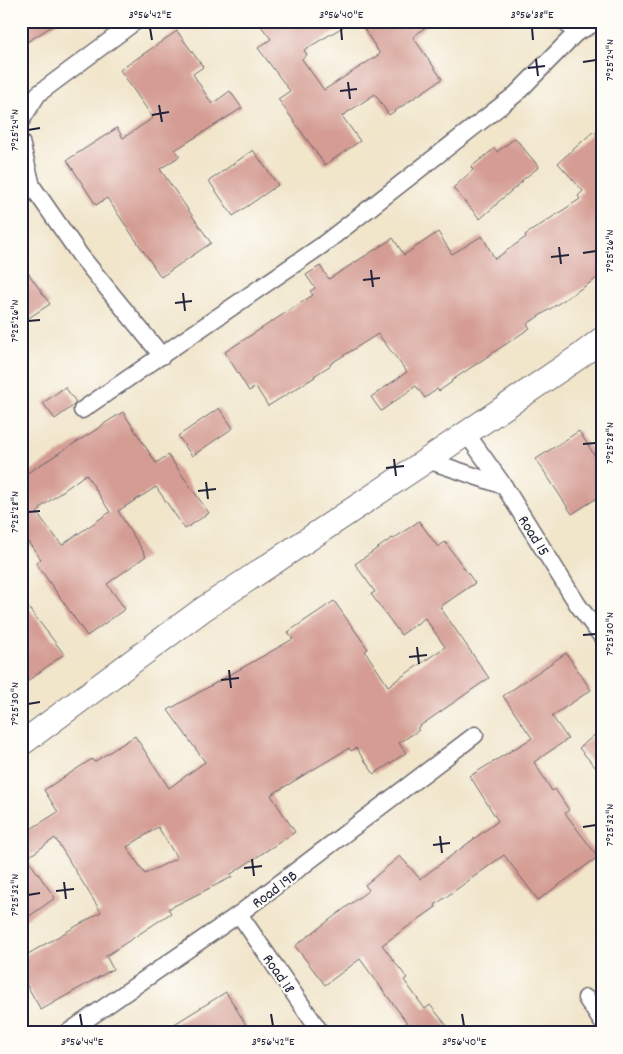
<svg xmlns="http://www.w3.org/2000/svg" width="623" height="1054" font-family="Dekko,sans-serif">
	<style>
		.building { fill: #d49c93; fill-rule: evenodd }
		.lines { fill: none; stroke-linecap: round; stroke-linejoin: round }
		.street-casing { stroke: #6a666d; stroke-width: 19 }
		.secondary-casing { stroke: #6a666d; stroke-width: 26 }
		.street { stroke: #fff; stroke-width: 16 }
		.secondary { stroke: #fff; stroke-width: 24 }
		.ticks { fill: none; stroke: #22223b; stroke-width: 2 }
		.labels { text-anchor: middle; stroke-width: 4.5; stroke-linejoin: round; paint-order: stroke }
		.street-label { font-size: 16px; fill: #22223b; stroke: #fdfcf7 }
		.neatline { fill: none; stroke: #22223b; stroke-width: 2 }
		.ticks-label { font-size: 12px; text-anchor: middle; fill: #22223b }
	</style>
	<rect width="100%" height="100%" fill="#fdfcf7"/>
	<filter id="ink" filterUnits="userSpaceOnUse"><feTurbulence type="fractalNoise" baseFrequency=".02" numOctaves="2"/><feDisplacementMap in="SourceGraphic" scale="10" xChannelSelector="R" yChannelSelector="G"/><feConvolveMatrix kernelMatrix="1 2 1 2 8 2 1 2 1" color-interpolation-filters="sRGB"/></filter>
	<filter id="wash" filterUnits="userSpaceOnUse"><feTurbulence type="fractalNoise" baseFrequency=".0096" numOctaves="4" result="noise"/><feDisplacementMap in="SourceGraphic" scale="20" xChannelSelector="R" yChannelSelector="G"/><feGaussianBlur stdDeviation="1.12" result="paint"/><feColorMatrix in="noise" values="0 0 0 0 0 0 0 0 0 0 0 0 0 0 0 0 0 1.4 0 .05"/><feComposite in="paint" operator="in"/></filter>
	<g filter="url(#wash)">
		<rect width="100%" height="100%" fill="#f1e5ca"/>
		<g id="blocks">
			<g class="building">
				<path d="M21 21H60L21 46Z"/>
				<path d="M257 21H353L304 50 307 55 302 59 324 90 380 54 359 21H433L413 37 442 79 389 115 375 94 342 116 360 141 325 165 278 99 290 91 258 48 271 39Z"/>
				<path d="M177 31 203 67 193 74 212 104 230 91 242 108 175 150 180 156 160 169 211 243 161 277 107 198 96 205 67 160 117 128 123 138 153 118 120 70Z"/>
				<path d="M594 131 602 140V275L527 324 530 328 451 381 452 382 439 391 437 389 425 398 416 386 381 411 371 397 407 372 378 334 330 364 331 365 314 376 315 377 268 406 256 387 249 391 225 352 313 295 310 291 315 288 306 275 320 266 329 279 393 238 404 255 438 232 452 254 482 236 495 259 526 237 525 235 580 199 578 196 583 191 558 163Z"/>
				<path d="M515 138 539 167 521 181H523L497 203V204L480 219 453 188 473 170 471 167 495 148 497 152Z"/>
				<path d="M253 150 278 185 233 216 209 181Z"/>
				<path d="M21 263 50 304 21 323Z"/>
				<path d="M65 387 76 402 73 406 55 419 43 403Z"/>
				<path d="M219 408 233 428 192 456 178 436Z"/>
				<path d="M123 412 156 463 168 455 209 513 185 529 156 487 118 511 146 556 107 584 125 609 87 636 36 563 41 559 21 533V477L102 426V425ZM86 474 110 512 62 545 37 513 41 510 40 508Z"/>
				<path d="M579 431 602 467V495L572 514 536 459Z"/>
				<path d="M419 521 438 547 445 542 475 583 440 607 489 678 417 728 419 730 399 743 406 753 374 774 356 748 351 751 349 748 271 795 295 832 231 874 232 877 168 909 171 913 106 956 113 969 41 1010 21 975V958L101 912 55 838 27 858 55 898 21 922V835L58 812 44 790 92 759 94 762 135 736 169 788 205 762 168 710 293 639 288 632 334 601 368 649 365 651 388 686 445 647 425 618 401 635 371 594 375 592 355 564 392 538 393 539ZM158 827 177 858 145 874 127 847Z"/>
				<path d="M21 598 64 654 21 686Z"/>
				<path d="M566 653 591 690 552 716 568 739 534 762 552 791 555 789 569 810 565 813 598 857 538 900 504 855 435 905 436 907 382 945 407 978 404 980 425 1009 430 1005 453 1033H397L408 1024 360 959 325 985 295 946 369 890 365 885 400 856 420 879 498 821 470 776 532 738 503 696Z"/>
				<path d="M602 729V775L579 748Z"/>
				<path d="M226 992 251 1033H160Z"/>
			</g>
		</g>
	</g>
	<g filter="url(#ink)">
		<use href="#blocks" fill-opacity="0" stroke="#6a666d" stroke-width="1"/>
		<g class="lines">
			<defs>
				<g id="street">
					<path d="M564 21 576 33"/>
					<path d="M21 121 38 94 136 21"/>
					<path d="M21 142 32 186 80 255 162 356"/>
					<path d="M82 410 321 246 516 94 576 33 599 21"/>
					<path d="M466 433 504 486 578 605 602 637"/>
					<path d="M427 460 504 486"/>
					<path d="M239 914 321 1033"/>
					<path d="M586 998 602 1022"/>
					<path d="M67 1033 239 914 475 735"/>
				</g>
				<path id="secondary" d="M21 744 202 610 427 460 580 356 602 339"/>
			</defs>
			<use href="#street" class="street-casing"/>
			<use href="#secondary" class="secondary-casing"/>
			<use href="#street" class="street"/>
			<use href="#secondary" class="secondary"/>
		</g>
	</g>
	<path class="ticks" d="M150 28 152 40M341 28 342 40M532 28 533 40M536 59 538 76M583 62 596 60M528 68 545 66M348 82 350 99M340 91 357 89M159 105 162 122M152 115 169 112M28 130 40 128M559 247 561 264M583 253 596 251M551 257 569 255M371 270 373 287M363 280 380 278M183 293 185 311M175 303 192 301M28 321 40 320M583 444 596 443M394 459 396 476M386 468 404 466M206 482 208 499M198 491 216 489M28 512 40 511M583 635 596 634M417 647 419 664M409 657 427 655M229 670 231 688M221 680 239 678M28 704 40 702M583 827 596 825M440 836 442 853M433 845 450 843M252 859 254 876M244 868 262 866M64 882 66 899M56 891 74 889M28 895 40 893M80 1014 82 1026M271 1014 273 1026M462 1014 464 1026"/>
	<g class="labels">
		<g class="street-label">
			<text transform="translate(535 535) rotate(58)" y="6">Road 15</text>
			<text transform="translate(274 888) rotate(-37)" y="6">Road 19B</text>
			<text transform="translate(280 973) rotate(55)" y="6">Road 18</text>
		</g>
	</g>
	<rect width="623" height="1054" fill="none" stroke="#fdfcf7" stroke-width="55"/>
	<rect x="28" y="28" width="568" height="998" class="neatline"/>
	<g class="ticks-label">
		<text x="150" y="18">3°56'42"E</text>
		<text x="341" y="18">3°56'40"E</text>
		<text x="532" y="18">3°56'38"E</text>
		<text transform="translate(609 60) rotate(-90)" y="4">7°25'24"N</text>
		<text transform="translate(14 130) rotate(-90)" y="4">7°25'24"N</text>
		<text transform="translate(609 251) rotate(-90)" y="4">7°25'26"N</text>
		<text transform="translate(14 321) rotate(-90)" y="4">7°25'26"N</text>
		<text transform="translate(609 443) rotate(-90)" y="4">7°25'28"N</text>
		<text transform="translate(14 512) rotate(-90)" y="4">7°25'28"N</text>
		<text transform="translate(609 634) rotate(-90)" y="4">7°25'30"N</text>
		<text transform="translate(14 704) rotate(-90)" y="4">7°25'30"N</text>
		<text transform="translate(609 825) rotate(-90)" y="4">7°25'32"N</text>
		<text transform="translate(14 895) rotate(-90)" y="4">7°25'32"N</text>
		<text x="82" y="1045">3°56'44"E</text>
		<text x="273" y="1045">3°56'42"E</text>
		<text x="464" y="1045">3°56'40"E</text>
	</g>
</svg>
